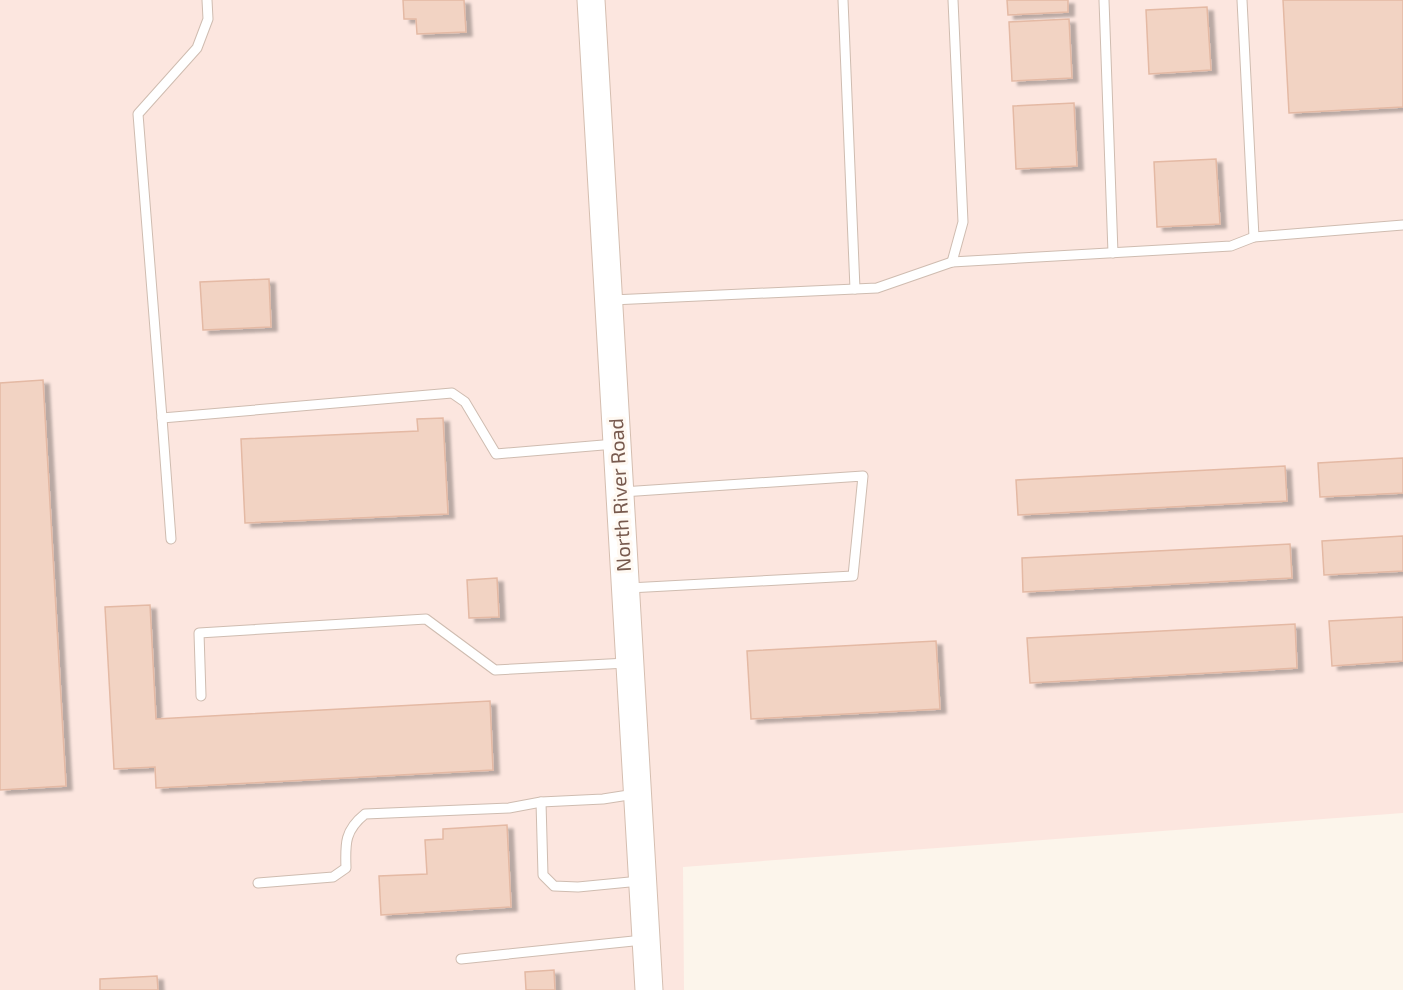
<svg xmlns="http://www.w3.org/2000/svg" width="1403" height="990" font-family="'Exo 2',sans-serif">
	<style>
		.commercial { fill: #fce6df }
		.building { fill: #f2d3c3; stroke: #e4b9a4; stroke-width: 1.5; filter: url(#shadow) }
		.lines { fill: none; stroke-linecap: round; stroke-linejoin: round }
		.lane-casing { stroke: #cfbcb0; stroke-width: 11 }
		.secondary-casing { stroke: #d5beb0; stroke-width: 29 }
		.lane { stroke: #fff; stroke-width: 9 }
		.secondary { stroke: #fff; stroke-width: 27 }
		.labels { text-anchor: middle; stroke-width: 6; stroke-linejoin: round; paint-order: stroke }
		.street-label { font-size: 20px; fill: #785a4e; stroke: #fff9f2 }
	</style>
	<defs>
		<filter id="shadow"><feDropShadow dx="6" dy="4" stdDeviation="1.5" flood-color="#0004"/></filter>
	</defs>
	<rect width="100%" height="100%" fill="#fcf5eb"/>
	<path class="commercial" d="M0 0H1403V813L683 867 684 990H0Z"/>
	<g class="building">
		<path d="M403 0H464L466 32 417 34 416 19H404Z"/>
		<path d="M1007 0H1068V12L1008 15Z"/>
		<path d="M1283 0H1403V107L1289 113Z"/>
		<path d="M1207 7 1211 70 1149 74 1146 10Z"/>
		<path d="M1069 19 1072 78 1012 81 1009 22Z"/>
		<path d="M1074 103 1077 166 1016 169 1013 106Z"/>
		<path d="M1216 159 1220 224 1157 227 1154 162Z"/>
		<path d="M269 279 271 327 203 330 200 282Z"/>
		<path d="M43 380 66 786 0 790V383Z"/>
		<path d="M443 418 448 514 245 523 241 439 418 431 417 419Z"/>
		<path d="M1403 458V493L1320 497 1318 463Z"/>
		<path d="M1285 466 1287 501 1018 515 1016 480Z"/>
		<path d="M1403 536V571L1324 575 1322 541Z"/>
		<path d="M1290 544 1292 578 1023 592 1022 558Z"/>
		<path d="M497 578 499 617 469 618 467 580Z"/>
		<path d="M150 605 156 719 490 701 493 770 156 788 155 767 114 769 105 607Z"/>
		<path d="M1403 617V661L1332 666 1329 621Z"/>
		<path d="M1295 624 1297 668 1030 683 1027 638Z"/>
		<path d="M936 641 940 709 751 719 747 651Z"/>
		<path d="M507 825 511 907 381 915 379 876 427 874 425 840 443 839V829Z"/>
		<path d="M554 970 555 990H526L525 972Z"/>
		<path d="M157 976 158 990H100V979Z"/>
	</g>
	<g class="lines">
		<defs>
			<g id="lane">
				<path d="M207 0 208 19 197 48 138 114 162 418 452 393 465 402 496 454 615 444"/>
				<path d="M843 0 855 289"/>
				<path d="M1104 0 1113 253"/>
				<path d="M1242 0 1254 237"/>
				<path d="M952 262 963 222 953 0"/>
				<path d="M612 300 877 288 952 262 1231 246 1254 237 1403 225"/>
				<path d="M162 418 171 539"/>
				<path d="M622 492 863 476 853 576 629 588"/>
				<path d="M201 696 199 633 426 619 495 670 627 663"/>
				<path d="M541 802 543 875 554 886 578 887 640 881"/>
				<path d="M258 883 333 877 346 868C345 843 345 830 365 814L509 808 541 802 603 799 635 794"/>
				<path d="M461 959 643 940"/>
			</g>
			<path id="secondary" d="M591 0 649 990"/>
		</defs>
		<use href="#lane" class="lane-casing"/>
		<use href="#secondary" class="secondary-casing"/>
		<use href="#lane" class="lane"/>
		<use href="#secondary" class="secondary"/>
	</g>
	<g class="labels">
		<g class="street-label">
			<text transform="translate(620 495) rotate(-93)" y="7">North River Road</text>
		</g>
	</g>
</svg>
